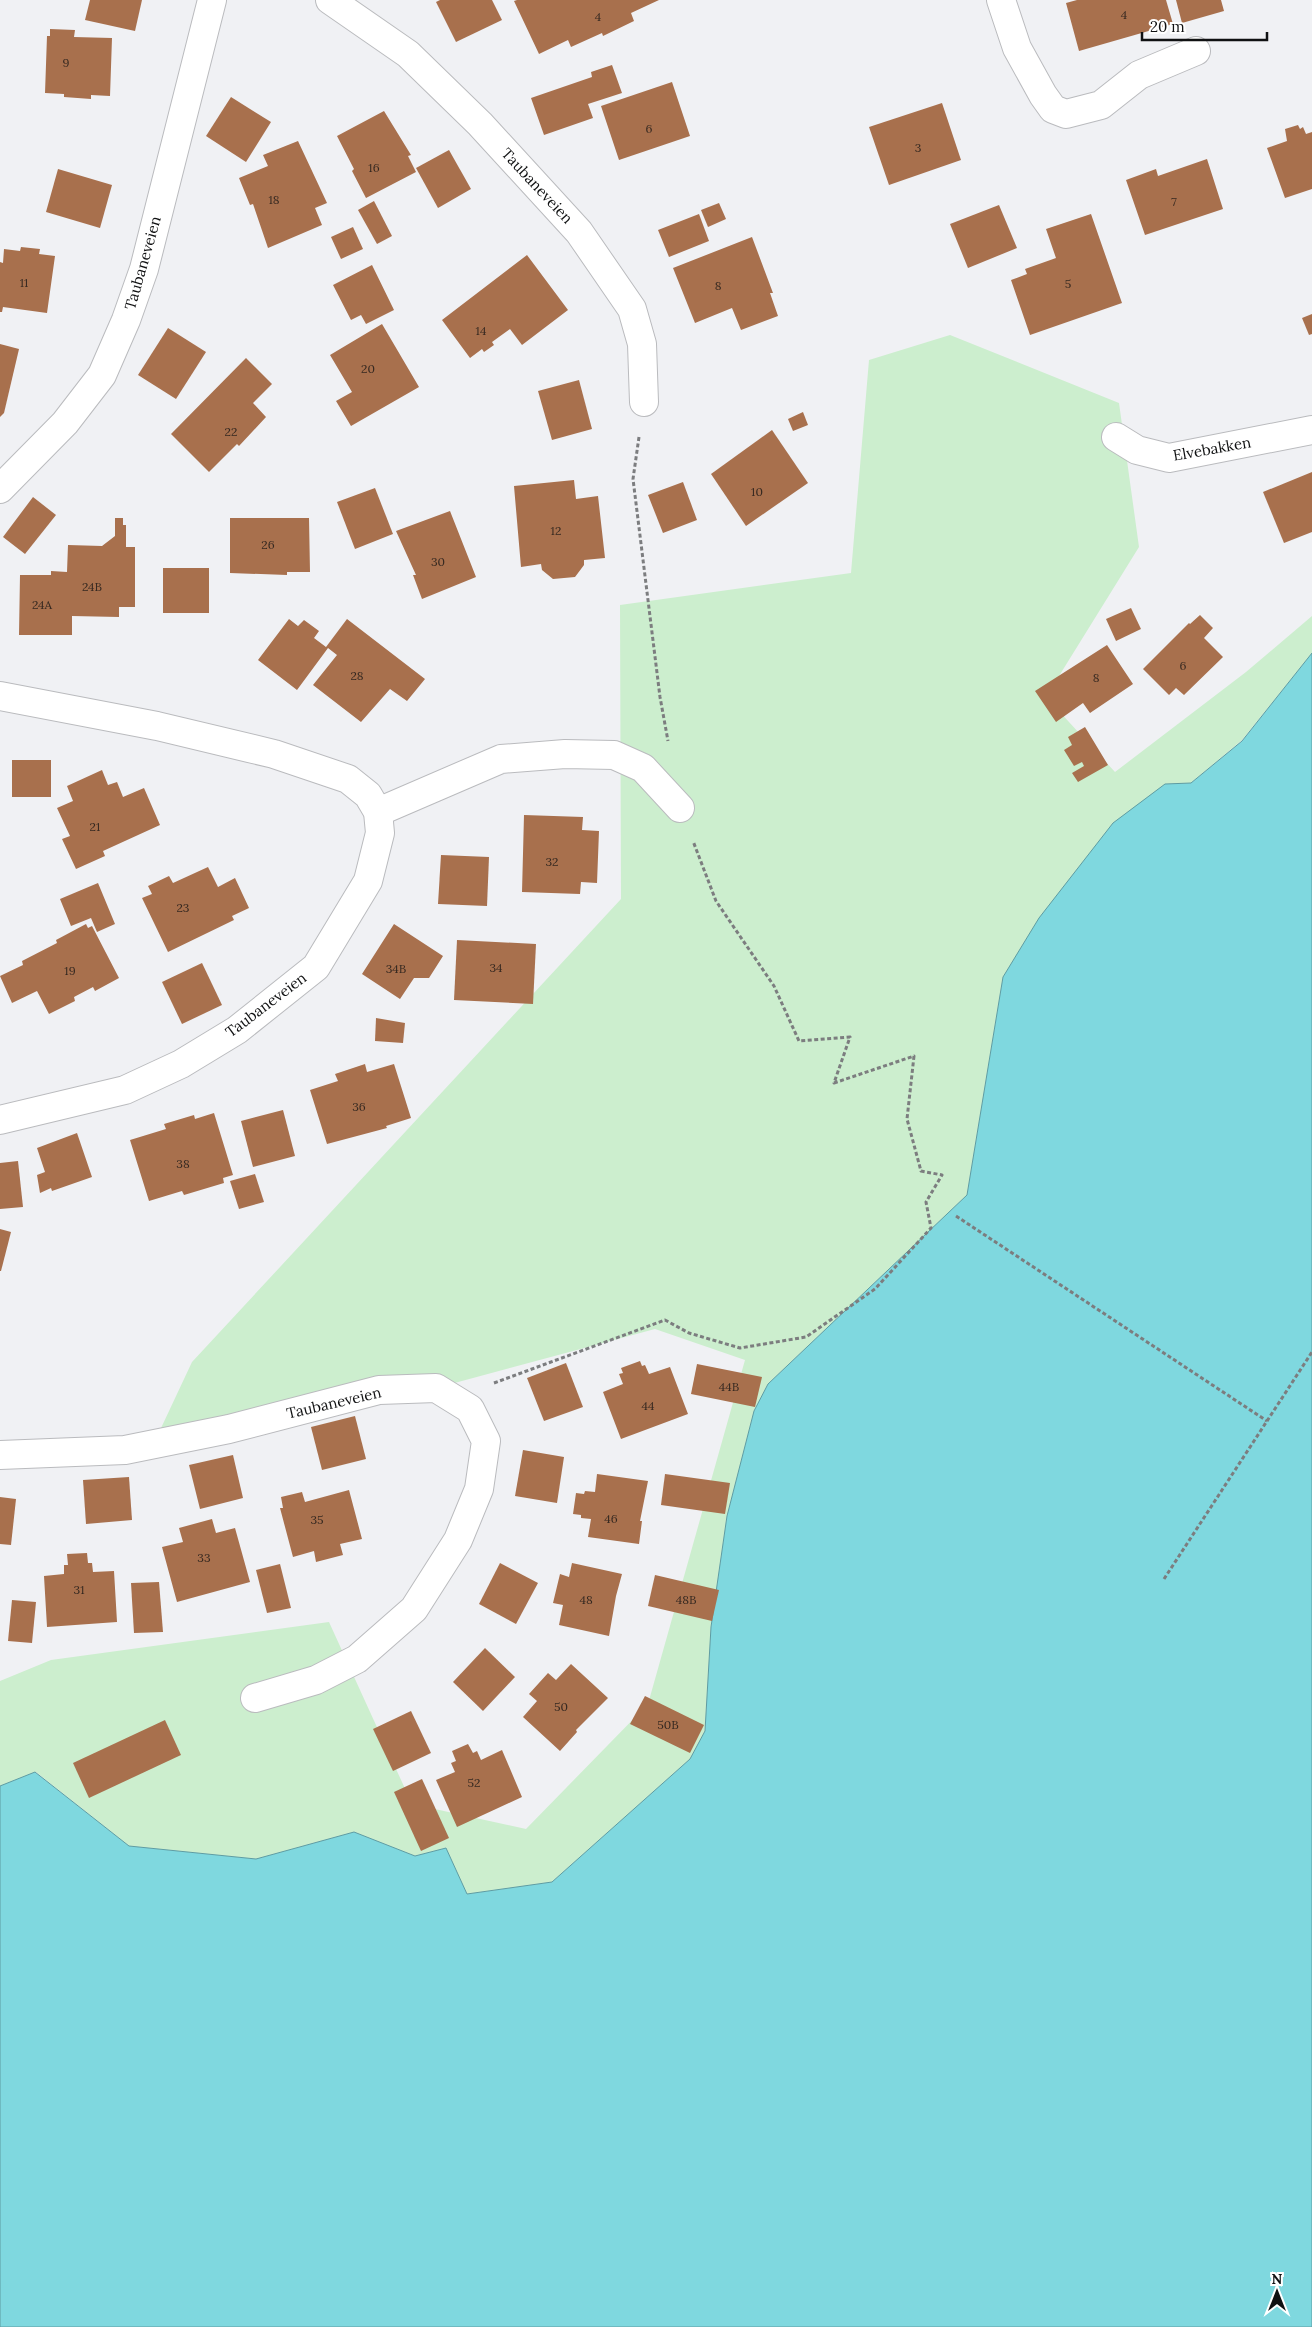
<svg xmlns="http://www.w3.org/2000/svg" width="1312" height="2327" font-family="Lora,serif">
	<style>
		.green { fill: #cceece }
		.water { fill: #7fd8df; stroke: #5e9ca2 }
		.building { fill: #a8704d }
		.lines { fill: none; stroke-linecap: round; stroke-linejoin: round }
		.street-casing { stroke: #babbbe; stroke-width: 30 }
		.path { stroke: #7c7d7f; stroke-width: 3; stroke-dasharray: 4 2.5; stroke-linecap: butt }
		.street { stroke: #fff; stroke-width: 28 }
		.labels { text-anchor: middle; stroke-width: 4; stroke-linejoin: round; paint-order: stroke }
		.number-label { font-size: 12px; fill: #362921 }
		.street-label { font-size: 15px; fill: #101112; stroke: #fff }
	</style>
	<rect width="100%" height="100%" fill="#f0f1f4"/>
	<path class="green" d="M950 335 1119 403 1139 547 1046 697 1115 772 1246 672 1312 616V653L1242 740 1191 783 1165 784 1003 977 967 1195 768 1384 754 1411 727 1516 711 1627 705 1731 690 1759 552 1882 467 1894 446 1848 415 1856 354 1832 256 1859 129 1846 36 1772 0 1786V1681L51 1660 329 1622 412 1804 526 1829 648 1704 745 1360 655 1329 436 1388 154 1443 192 1362 621 899 620 605 851 573 869 360Z"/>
	<path class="water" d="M1312 653V2327H0V1786L35 1772 129 1846 256 1859 354 1832 415 1856 446 1848 467 1894 552 1882 690 1759 705 1731 711 1627 727 1516 754 1411 768 1384 967 1195 1003 977 1039 918 1113 823 1165 784 1191 783 1242 741Z"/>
	<g class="building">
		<path d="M90 0H142L135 31 85 20Z"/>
		<path d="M440 0H492L502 20 456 42 436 2Z"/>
		<path d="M517 0H659L631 13 634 21 603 36 602 33 571 47 568 40 539 54 514 1Z"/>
		<path d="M1077 0H1166L1173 24 1079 51 1066 3Z"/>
		<path d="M1176 0H1221L1224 11 1182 23Z"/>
		<path d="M50 29 75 30 74 37 112 38 110 96 91 95V99L64 97V94L45 93 47 36H50Z"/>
		<path d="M612 65 622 93 588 104 593 118 544 135 531 98 592 77 591 72Z"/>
		<path d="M672 82 690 136 619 160 601 106Z"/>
		<path d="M231 97 271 122 246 162 206 136Z"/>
		<path d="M942 103 961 160 889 185 869 127Z"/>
		<path d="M384 111 411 155 408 156 416 172 366 198 352 171 354 169 337 136Z"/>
		<path d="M1298 125 1300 129 1303 127 1306 134 1312 132V189L1285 198 1267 148 1287 141 1285 129Z"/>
		<path d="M298 141 327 203 315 208 322 225 268 248 253 204 250 205 239 178 268 166 263 155Z"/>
		<path d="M449 150 471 189 438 208 416 168Z"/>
		<path d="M1207 159 1223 209 1145 235 1126 180 1156 169 1158 176Z"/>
		<path d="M58 169 112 185 100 228 46 212Z"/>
		<path d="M374 201 392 236 377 244 358 210Z"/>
		<path d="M719 203 726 219 708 227 701 210Z"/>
		<path d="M999 205 1017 248 968 268 950 224Z"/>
		<path d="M699 214 709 241 669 257 658 230Z"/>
		<path d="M1091 214 1122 303 1030 335 1011 280 1027 274 1025 269 1056 258 1046 229Z"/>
		<path d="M353 227 363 249 341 259 331 237Z"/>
		<path d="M752 237 773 293H770L778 316 741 330 732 308 695 323 673 268Z"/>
		<path d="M21 247 40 249 39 254 55 256 47 313 3 307 2 312H0V262L3 263 4 249 20 251Z"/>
		<path d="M527 255 568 310 522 345 510 329 492 342 494 345 484 352 482 349 470 358 442 320Z"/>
		<path d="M372 265 394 310 366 324 361 315 351 320 333 285Z"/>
		<path d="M1312 314V334L1309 335 1302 318Z"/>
		<path d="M382 324 419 387 351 426 336 401 352 392 330 355Z"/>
		<path d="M168 328 206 352 176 399 138 375Z"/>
		<path d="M0 344 19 349 4 413 0 417Z"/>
		<path d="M246 358 272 384 253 403 266 417 239 446 237 444 209 472 171 434Z"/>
		<path d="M579 380 592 429 552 440 538 391Z"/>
		<path d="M803 412 808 425 793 431 788 419Z"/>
		<path d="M772 430 808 483 746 526 711 474Z"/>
		<path d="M1312 472V532L1284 543 1263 492Z"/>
		<path d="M574 480 576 499 598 496 605 558 584 560V565L575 577 553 579 542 570 541 564 521 567 514 486Z"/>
		<path d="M683 482 697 520 663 533 648 495Z"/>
		<path d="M375 488 393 534 355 549 337 502Z"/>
		<path d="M33 497 56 515 25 554 3 537Z"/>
		<path d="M450 511 476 577 422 599 413 575H416L396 531Z"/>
		<path d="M115 518H123V525H126V547H135V607H119V617L72 616V635H19L20 575H51V571L67 572 68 545 102 546 115 536Z"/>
		<path d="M230 518H309L310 572H287V575L230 573Z"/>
		<rect x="163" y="568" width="46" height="45"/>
		<path d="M1131 608 1141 629 1116 641 1106 619Z"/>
		<path d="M1200 615 1213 628 1204 638 1223 657 1184 695 1176 688 1169 695 1143 669 1189 623 1190 624Z"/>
		<path d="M289 619 298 626 304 620 319 631 314 638 326 647 347 619 425 679 407 701 390 689 361 722 313 685 337 655 328 648 297 690 258 660Z"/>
		<path d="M1107 645 1133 684 1090 713 1083 703 1056 722 1035 691Z"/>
		<path d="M1085 727 1108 765 1078 782 1072 773 1084 766 1082 762 1074 766 1064 750 1072 745 1068 737Z"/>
		<rect x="12" y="760" width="39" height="37"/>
		<path d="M102 770 108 785 117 782 123 797 144 788 160 825 103 851 105 856 76 869 62 839 70 836 57 808 73 801 67 786Z"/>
		<path d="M524 815 583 817 582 830 599 831 597 883 581 882 580 894 522 892Z"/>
		<path d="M441 855 489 857 487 906 438 904Z"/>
		<path d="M208 867 218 887 235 878 249 908 232 916 234 920 168 952 142 898 152 894 148 886 169 876 173 883Z"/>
		<path d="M98 883 115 924 97 932 91 918 71 926 60 899Z"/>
		<path d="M86 924 88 928 92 926 119 978 95 991 93 987 74 997 75 1001 49 1014 37 991 12 1003 0 976 23 965 22 961 57 943 56 940Z"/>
		<path d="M394 924 443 956 429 978H414L400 999 362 974Z"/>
		<path d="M457 940 536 944 533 1004 454 1000Z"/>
		<path d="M202 963 222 1005 182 1024 162 982Z"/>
		<path d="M376 1018 405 1023 403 1043 375 1041Z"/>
		<path d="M365 1064 367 1072 394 1064 411 1118 386 1126 387 1128 327 1144 310 1090 338 1081 335 1074Z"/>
		<path d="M283 1110 295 1156 253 1167 241 1121Z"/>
		<path d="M214 1113 233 1175 223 1178 224 1183 184 1195 182 1191 149 1201 130 1140 166 1129 164 1124 194 1115 195 1119Z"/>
		<path d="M77 1133 92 1177 52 1191 51 1188 40 1193 37 1175 45 1172 37 1148Z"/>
		<path d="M18 1161 23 1207 0 1209V1163Z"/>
		<path d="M255 1174 264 1202 239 1209 230 1181Z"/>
		<path d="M0 1229 11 1232 1 1271H0Z"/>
		<path d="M640 1361 642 1366 645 1365 649 1374 670 1367 688 1414 621 1439 603 1392 623 1384 619 1374 623 1373 621 1368Z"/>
		<path d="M566 1363 583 1407 544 1421 527 1378Z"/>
		<path d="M697 1364 762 1377 755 1407 691 1394Z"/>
		<path d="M355 1416 366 1459 322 1470 311 1427Z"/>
		<path d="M523 1450 564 1457 557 1503 515 1496Z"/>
		<path d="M233 1455 243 1498 200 1509 189 1465Z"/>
		<path d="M597 1474 648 1481 640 1521H642L639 1544 588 1537 591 1519 581 1518V1515L573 1514 576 1493 584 1494 585 1491 595 1492Z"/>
		<path d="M665 1474 730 1483 725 1514 661 1505Z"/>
		<path d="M129 1477 132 1520 86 1524 83 1480Z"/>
		<path d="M349 1490 362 1539 340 1544 343 1555 316 1562 314 1551 293 1557 280 1508H283L281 1497 302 1492 305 1502Z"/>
		<path d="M0 1497 16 1499 11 1545 0 1544Z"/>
		<path d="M212 1519 216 1533 235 1528 250 1582 177 1602 162 1547 183 1542 179 1528Z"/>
		<path d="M87 1553 88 1563H92L93 1572 114 1571 117 1622 47 1627 44 1576 64 1574V1565H68L67 1554Z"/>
		<path d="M500 1563 538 1583 516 1624 479 1604Z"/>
		<path d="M572 1563 622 1574 616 1596 609 1636 559 1625 563 1605 553 1603 560 1574 569 1577Z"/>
		<path d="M280 1564 291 1608 267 1613 256 1570Z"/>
		<path d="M655 1575 719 1590 712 1621 648 1606Z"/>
		<path d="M159 1582 163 1632 134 1633 131 1583Z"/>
		<path d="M12 1600 36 1602 32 1643 8 1641Z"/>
		<path d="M485 1648 515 1677 483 1711 453 1682Z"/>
		<path d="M571 1664 608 1698 576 1730 577 1732 560 1751 523 1717 537 1701 529 1694 548 1673 556 1680Z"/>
		<path d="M645 1696 704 1725 690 1753 630 1724Z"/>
		<path d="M411 1711 431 1753 393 1771 373 1729Z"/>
		<path d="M165 1720 181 1755 89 1798 73 1763Z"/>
		<path d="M468 1744 473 1753 477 1751 481 1760 502 1750 522 1797 457 1827 436 1780 455 1772 451 1763 456 1761 452 1751Z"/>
		<path d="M422 1779 449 1838 421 1851 394 1792Z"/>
	</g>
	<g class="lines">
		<defs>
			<g id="street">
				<path d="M330 0 408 54 480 124 579 232 632 309 642 344 644 402"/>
				<path d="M1001 0 1017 48 1043 95 1053 109 1066 114 1101 105 1139 75 1196 51"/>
				<path d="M1116 437 1137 450 1169 458 1312 430"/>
				<path d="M0 489 65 423 102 375 126 320 144 269 212 0"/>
				<path d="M0 696 157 726 274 754 348 779 368 795 378 812 380 833 368 881 316 967 237 1030 181 1064 125 1090 0 1120"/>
				<path d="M378 812 501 759 565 754 614 755 643 768 680 808"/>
				<path d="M0 1455 125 1450 229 1429 379 1390 436 1388 470 1409 486 1441 479 1489 458 1540 414 1609 357 1659 316 1680 255 1698"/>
			</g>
		</defs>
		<use href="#street" class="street-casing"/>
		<g class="path">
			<path d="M639 437 633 479 660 697 668 741"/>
			<path d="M956 1216 1267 1421"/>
			<path d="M494 1383 665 1320 689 1333 740 1348 806 1337 875 1289 931 1228 926 1202 942 1175 921 1171 907 1119 914 1056 834 1083 850 1037 799 1041 774 986 716 901 693 841"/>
			<path d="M1164 1579 1312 1352"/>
		</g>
		<use href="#street" class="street"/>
	</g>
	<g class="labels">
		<g class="number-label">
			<text x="1124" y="19">4</text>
			<text x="598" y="21">4</text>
			<text x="66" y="67">9</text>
			<text x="649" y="133">6</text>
			<text x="918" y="152">3</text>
			<text x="374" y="172">16</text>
			<text x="274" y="204">18</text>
			<text x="1174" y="206">7</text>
			<text x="24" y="287">11</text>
			<text x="1068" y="288">5</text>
			<text x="718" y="290">8</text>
			<text x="481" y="335">14</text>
			<text x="368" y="373">20</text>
			<text x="231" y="436">22</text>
			<text x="757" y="496">10</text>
			<text x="556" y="535">12</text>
			<text x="268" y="549">26</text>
			<text x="438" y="566">30</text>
			<text x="92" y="591">24B</text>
			<text x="42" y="609">24A</text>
			<text x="1183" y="670">6</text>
			<text x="357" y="680">28</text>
			<text x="1096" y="682">8</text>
			<text x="95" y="831">21</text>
			<text x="552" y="866">32</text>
			<text x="183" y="912">23</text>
			<text x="496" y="972">34</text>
			<text x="396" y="973">34B</text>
			<text x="70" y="975">19</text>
			<text x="359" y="1111">36</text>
			<text x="183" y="1168">38</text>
			<text x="729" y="1391">44B</text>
			<text x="648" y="1410">44</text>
			<text x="611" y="1523">46</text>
			<text x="317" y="1524">35</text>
			<text x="204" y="1562">33</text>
			<text x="79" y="1594">31</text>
			<text x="586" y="1604">48</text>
			<text x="686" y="1604">48B</text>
			<text x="561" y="1711">50</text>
			<text x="668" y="1729">50B</text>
			<text x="474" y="1787">52</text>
		</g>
		<g class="street-label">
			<text transform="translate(537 186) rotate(47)" y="5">Taubaneveien</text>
			<text transform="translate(143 263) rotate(-74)" y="5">Taubaneveien</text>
			<text transform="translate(1212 449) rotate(-10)" y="5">Elvebakken</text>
			<text transform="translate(266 1005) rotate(-37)" y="5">Taubaneveien</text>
			<text transform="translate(334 1403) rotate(-13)" y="5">Taubaneveien</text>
		</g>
	</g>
	<g transform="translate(1277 2292)" stroke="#ffffff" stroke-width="4" paint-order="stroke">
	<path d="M0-4L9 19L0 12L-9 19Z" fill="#101112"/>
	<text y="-8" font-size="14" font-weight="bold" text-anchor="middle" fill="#101112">N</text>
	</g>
	<path d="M1142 32v8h125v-8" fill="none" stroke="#101112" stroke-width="2.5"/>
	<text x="1150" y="32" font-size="15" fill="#101112" stroke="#ffffff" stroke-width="4" paint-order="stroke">20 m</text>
</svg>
